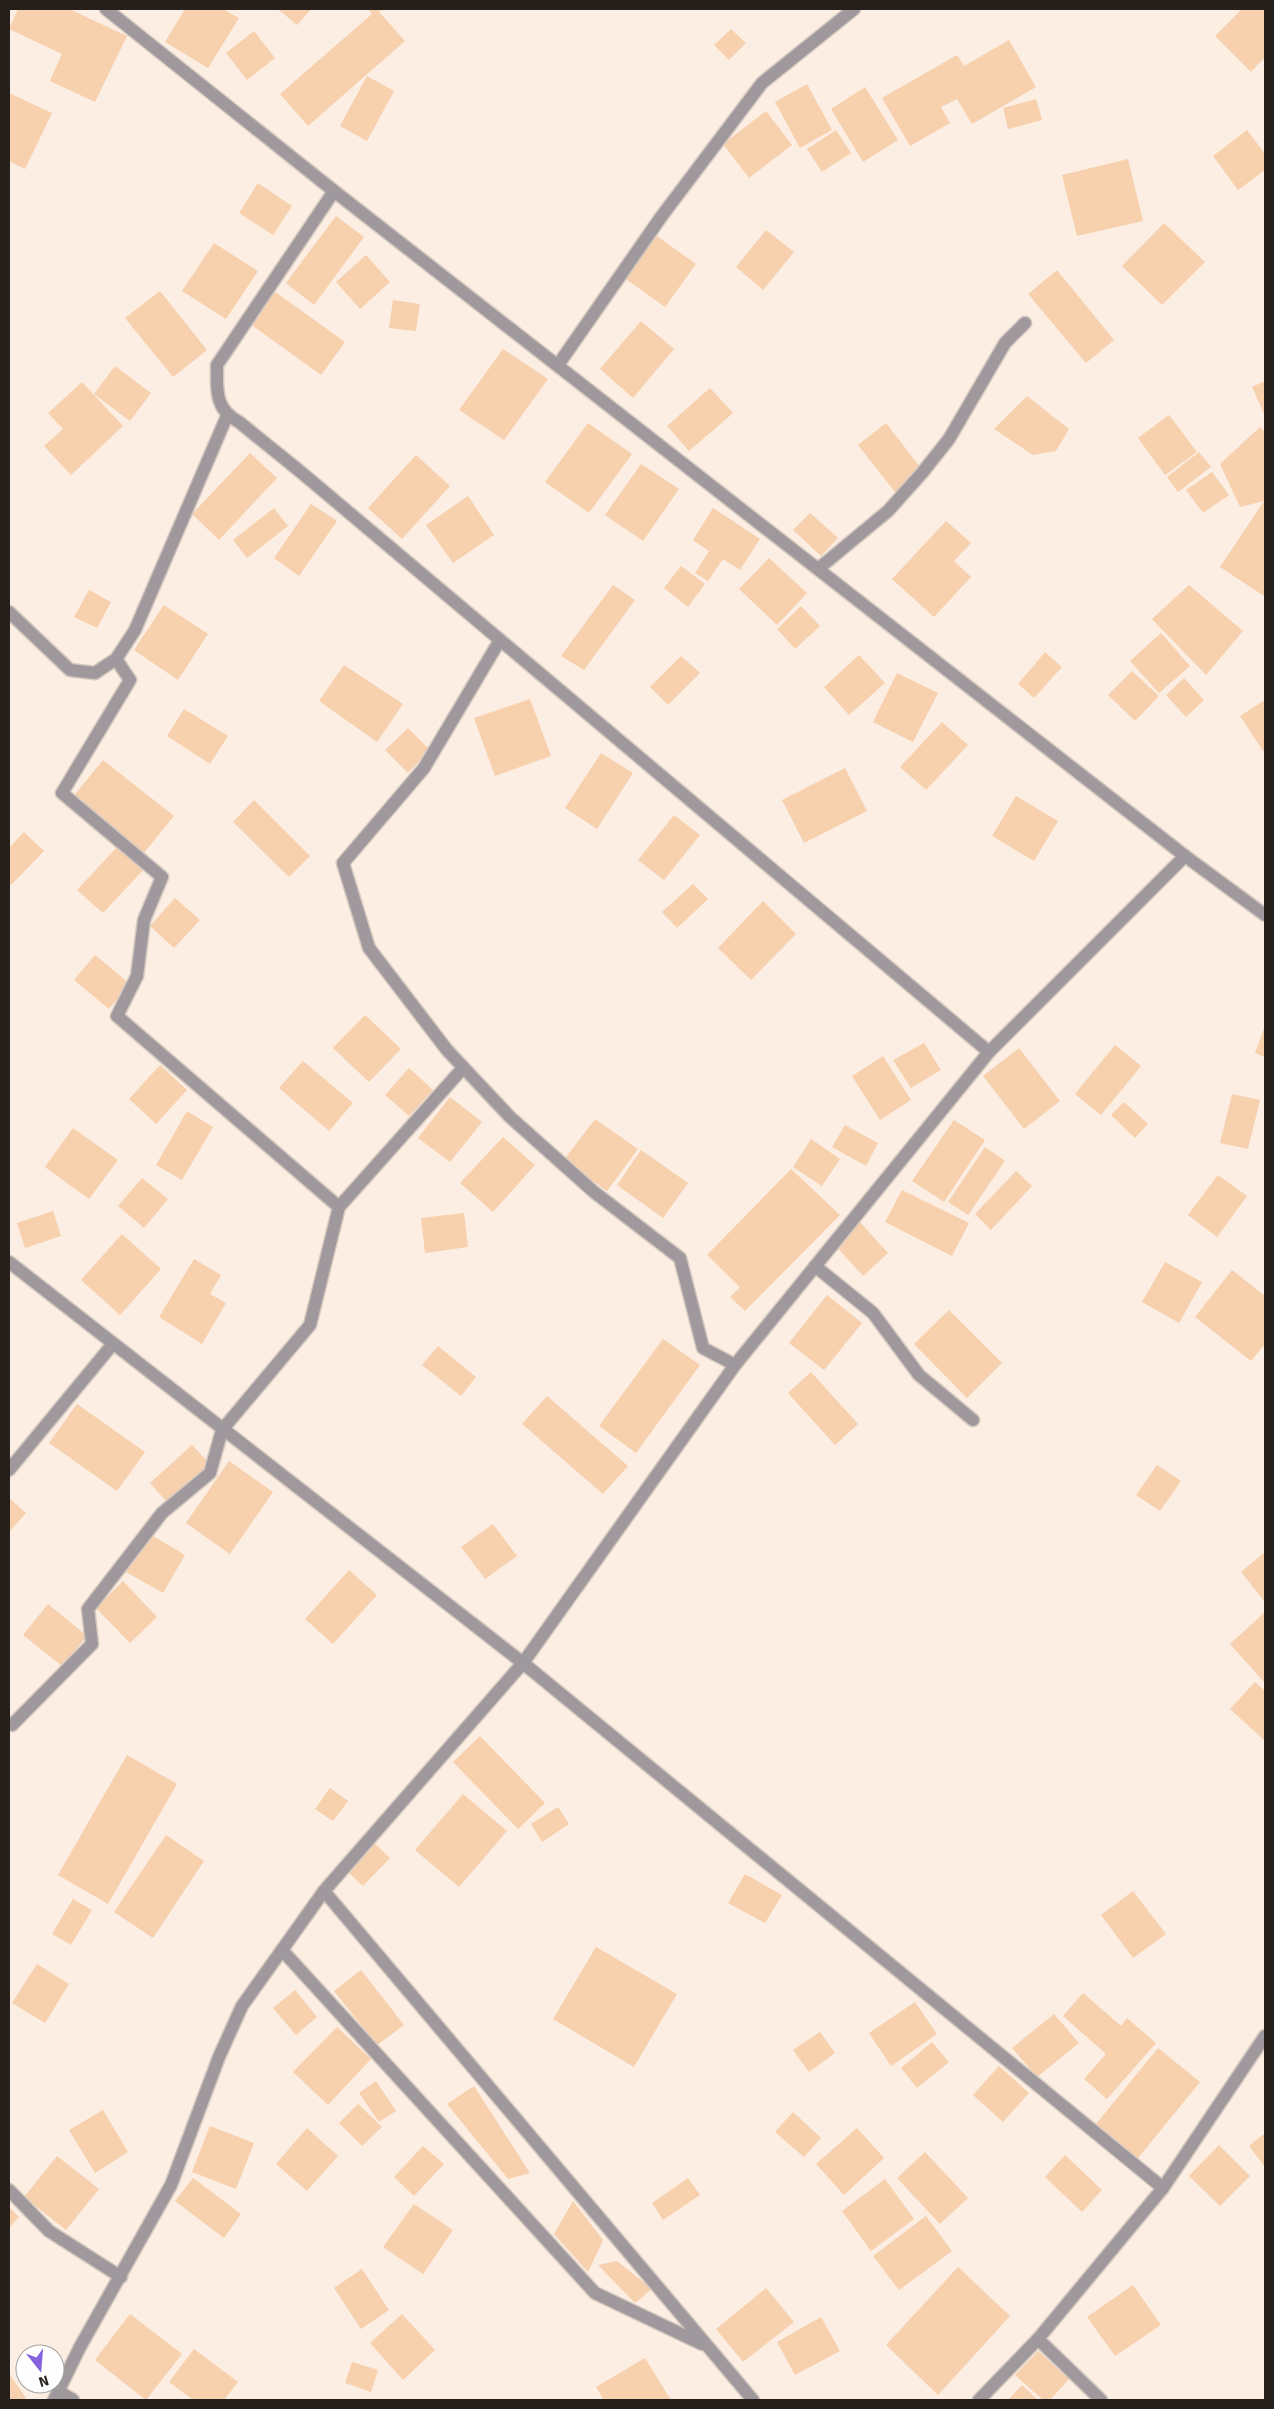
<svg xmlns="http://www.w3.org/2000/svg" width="1274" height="2409" font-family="Signika,sans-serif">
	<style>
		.building { fill: #f7d0ae }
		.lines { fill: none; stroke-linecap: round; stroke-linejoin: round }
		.street-casing { stroke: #d5c9bf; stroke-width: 15 }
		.street { stroke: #9f999e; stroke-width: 12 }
	</style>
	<rect width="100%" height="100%" fill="#fceee3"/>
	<g class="building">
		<path d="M18 9H69L127 36 95 102 50 81 62 54 9 29Z"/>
		<path d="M185 9H223L239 18 208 68 165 42Z"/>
		<path d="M278 9H311L297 25Z"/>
		<path d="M368 9H383L379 12 405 41 308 126 280 94 372 14Z"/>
		<path d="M1242 9H1265V57L1251 72 1215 36Z"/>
		<path d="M731 29 746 43 729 60 714 45Z"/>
		<path d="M254 31 275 58 247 80 226 53Z"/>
		<path d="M1009 40 1036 87 972 124 957 99 941 107 950 123 910 146 882 98 957 55 964 66Z"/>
		<path d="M367 76 394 91 367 141 340 126Z"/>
		<path d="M807 84 832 130 800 148 775 102Z"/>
		<path d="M865 87 898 140 863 162 831 109Z"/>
		<path d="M9 93 52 113 25 169 9 161Z"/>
		<path d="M1036 99 1042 120 1008 129 1003 108Z"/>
		<path d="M766 111 792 145 749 178 723 144Z"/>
		<path d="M836 130 851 153 822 172 807 149Z"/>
		<path d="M1247 130 1265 154V170L1238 190 1213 156Z"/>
		<path d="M1128 159 1143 221 1077 236 1062 175Z"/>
		<path d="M258 183 292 206 273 235 239 213Z"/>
		<path d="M336 216 364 237 314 305 286 283Z"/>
		<path d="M1164 223 1205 262 1162 305 1122 266Z"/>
		<path d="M766 230 794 252 763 290 736 267Z"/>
		<path d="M654 234 696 264 665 307 623 277Z"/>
		<path d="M214 243 258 271 226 319 182 291Z"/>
		<path d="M366 255 390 282 360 309 336 282Z"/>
		<path d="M1057 270 1114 340 1086 363 1028 294Z"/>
		<path d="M160 291 207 350 173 377 125 318Z"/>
		<path d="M274 291 345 342 321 375 250 324Z"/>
		<path d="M393 300 420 304 416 331 389 328Z"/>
		<path d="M641 321 674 349 633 398 600 369Z"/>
		<path d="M503 349 548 379 504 440 459 410Z"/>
		<path d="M115 366 151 393 130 421 94 394Z"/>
		<path d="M1265 381V416L1252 387Z"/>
		<path d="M82 382 123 426 71 475 44 446 63 429 48 413Z"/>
		<path d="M710 388 733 413 689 451 667 426Z"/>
		<path d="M1027 396 1069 429 1056 451 1033 455 994 429Z"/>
		<path d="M1169 415 1197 452 1165 475 1138 438Z"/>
		<path d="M588 423 632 454 589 513 545 482Z"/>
		<path d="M886 423 923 471 895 492 858 445Z"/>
		<path d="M1260 427 1265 432 1264 596 1220 567 1264 501 1240 507 1220 464Z"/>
		<path d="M1199 452 1211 467 1178 492 1167 477Z"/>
		<path d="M250 453 277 478 219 540 192 514Z"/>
		<path d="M416 455 450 486 402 539 368 508Z"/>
		<path d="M641 464 679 489 643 541 605 515Z"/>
		<path d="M1212 472 1229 495 1203 513 1186 490Z"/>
		<path d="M468 496 494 535 453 563 426 525Z"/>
		<path d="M311 504 337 521 299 576 274 558Z"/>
		<path d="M274 508 288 526 247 558 233 540Z"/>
		<path d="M713 508 760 539 740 570 723 559 708 581 695 573 709 551 693 540Z"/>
		<path d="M810 513 838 538 821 556 793 530Z"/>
		<path d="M946 521 971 543 954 561 971 577 934 617 892 579Z"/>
		<path d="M769 558 807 593 777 625 739 589Z"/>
		<path d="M681 566 705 584 688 607 664 588Z"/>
		<path d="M613 585 635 600 584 670 561 656Z"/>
		<path d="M1189 585 1243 631 1206 675 1152 619Z"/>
		<path d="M89 590 111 602 97 628 74 617Z"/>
		<path d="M164 605 208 634 178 680 134 650Z"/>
		<path d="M801 606 820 626 795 649 777 629Z"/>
		<path d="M1161 633 1190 666 1159 693 1130 661Z"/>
		<path d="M1045 652 1062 667 1034 698 1018 684Z"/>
		<path d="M859 655 885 683 849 715 824 687Z"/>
		<path d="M681 656 700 673 668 705 650 687Z"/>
		<path d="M344 665 403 704 377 742 319 701Z"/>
		<path d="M1132 671 1159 696 1135 721 1108 695Z"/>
		<path d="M897 673 938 693 913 742 873 722Z"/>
		<path d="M1184 678 1204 700 1186 717 1166 695Z"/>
		<path d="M530 699 551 756 495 776 474 718Z"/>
		<path d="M1265 700V750L1263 751 1240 716Z"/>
		<path d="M184 709 228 736 210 764 167 736Z"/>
		<path d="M942 722 968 745 926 790 900 767Z"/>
		<path d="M408 728 430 750 408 773 385 750Z"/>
		<path d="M601 753 633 773 597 829 565 808Z"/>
		<path d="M103 760 174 816 143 854 72 798Z"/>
		<path d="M845 768 867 811 804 843 782 800Z"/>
		<path d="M1016 796 1058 821 1034 861 992 836Z"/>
		<path d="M254 800 310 856 289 877 233 822Z"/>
		<path d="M674 815 700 835 664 880 638 860Z"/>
		<path d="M24 832 44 851 11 885 9 883V848Z"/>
		<path d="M119 845 144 869 103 913 77 890Z"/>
		<path d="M693 884 708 899 677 928 662 912Z"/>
		<path d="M175 898 200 920 174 948 150 926Z"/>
		<path d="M763 901 796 934 751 980 718 948Z"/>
		<path d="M95 955 130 984 109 1009 74 980Z"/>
		<path d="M365 1015 401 1049 369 1082 333 1048Z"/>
		<path d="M1265 1026V1057L1255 1053Z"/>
		<path d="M924 1043 941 1070 911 1088 893 1060Z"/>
		<path d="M1115 1045 1141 1066 1101 1115 1075 1094Z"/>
		<path d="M1019 1048 1060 1101 1024 1129 983 1076Z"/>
		<path d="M883 1056 911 1100 880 1120 852 1076Z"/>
		<path d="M303 1061 353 1103 329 1131 279 1088Z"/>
		<path d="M160 1065 187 1090 156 1124 129 1099Z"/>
		<path d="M409 1068 433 1090 409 1116 385 1095Z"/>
		<path d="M1232 1094 1260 1100 1248 1149 1220 1143Z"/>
		<path d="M450 1097 482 1122 450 1162 418 1138Z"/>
		<path d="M1124 1102 1148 1124 1135 1138 1111 1115Z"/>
		<path d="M187 1111 213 1127 182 1180 156 1165Z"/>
		<path d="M595 1119 638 1149 607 1191 564 1160Z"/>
		<path d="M954 1120 985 1140 944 1202 912 1181Z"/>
		<path d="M845 1125 878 1143 866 1166 832 1147Z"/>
		<path d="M73 1128 118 1160 89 1199 45 1167Z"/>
		<path d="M503 1137 535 1165 493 1212 460 1183Z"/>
		<path d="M811 1139 840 1159 822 1186 793 1167Z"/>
		<path d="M985 1147 1005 1161 968 1215 948 1202Z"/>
		<path d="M641 1150 688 1183 663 1218 617 1185Z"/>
		<path d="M791 1169 840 1215 745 1311 730 1297 740 1287 707 1255Z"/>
		<path d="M1016 1171 1032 1186 991 1230 975 1214Z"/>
		<path d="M1218 1175 1247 1196 1217 1237 1188 1215Z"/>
		<path d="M142 1178 168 1199 144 1228 118 1206Z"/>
		<path d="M902 1190 969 1223 952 1256 885 1222Z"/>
		<path d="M53 1211 61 1236 25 1248 17 1223Z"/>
		<path d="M464 1213 468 1247 425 1253 421 1218Z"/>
		<path d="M860 1222 888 1253 863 1276 834 1244Z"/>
		<path d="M122 1234 161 1269 120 1315 81 1280Z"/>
		<path d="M194 1259 221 1275 210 1294 226 1303 202 1344 159 1317Z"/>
		<path d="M1165 1262 1202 1282 1179 1323 1142 1302Z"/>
		<path d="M1232 1270 1265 1296V1344L1251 1361 1195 1317Z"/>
		<path d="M827 1295 862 1323 824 1370 789 1343Z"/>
		<path d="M949 1310 1002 1363 967 1398 914 1344Z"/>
		<path d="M663 1339 700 1365 636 1453 599 1426Z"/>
		<path d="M438 1346 476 1377 461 1396 422 1365Z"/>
		<path d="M811 1372 858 1424 835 1445 788 1393Z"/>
		<path d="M547 1396 628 1466 603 1494 522 1424Z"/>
		<path d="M77 1404 145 1452 117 1491 49 1443Z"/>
		<path d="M192 1445 210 1464 167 1502 150 1483Z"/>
		<path d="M229 1461 273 1492 230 1554 186 1523Z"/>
		<path d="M1157 1465 1181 1481 1160 1511 1136 1495Z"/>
		<path d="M9 1498 26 1513 9 1532Z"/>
		<path d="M493 1524 517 1556 485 1579 461 1547Z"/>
		<path d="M148 1533 185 1555 163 1593 126 1572Z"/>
		<path d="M1265 1552V1602L1241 1572Z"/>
		<path d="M349 1570 377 1595 333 1644 305 1619Z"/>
		<path d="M123 1581 157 1617 130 1643 96 1608Z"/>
		<path d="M48 1604 87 1636 62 1666 23 1635Z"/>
		<path d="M1265 1612V1683L1230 1644Z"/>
		<path d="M1255 1682 1265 1691V1741L1230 1709Z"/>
		<path d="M480 1736 545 1803 518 1829 453 1762Z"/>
		<path d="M127 1755 177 1784 108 1904 58 1875Z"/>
		<path d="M330 1788 348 1801 333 1821 315 1809Z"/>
		<path d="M463 1794 507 1831 459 1887 415 1850Z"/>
		<path d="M558 1807 569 1824 542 1842 531 1824Z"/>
		<path d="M166 1835 204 1861 153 1938 114 1912Z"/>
		<path d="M372 1841 390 1858 363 1886 345 1869Z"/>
		<path d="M745 1874 782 1895 765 1923 728 1903Z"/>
		<path d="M1133 1891 1166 1934 1133 1958 1101 1915Z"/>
		<path d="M73 1899 92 1910 71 1945 52 1934Z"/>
		<path d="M596 1947 677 1994 634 2067 553 2019Z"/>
		<path d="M37 1964 69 1984 45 2023 12 2003Z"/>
		<path d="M361 1970 404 2025 377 2045 334 1991Z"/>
		<path d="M295 1990 317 2017 296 2035 273 2008Z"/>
		<path d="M1083 1993 1121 2026 1127 2018 1156 2043 1107 2099 1084 2079 1106 2054 1063 2016Z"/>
		<path d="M915 2002 937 2034 891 2066 869 2033Z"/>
		<path d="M1054 2014 1079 2043 1037 2077 1012 2048Z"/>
		<path d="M337 2027 371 2059 328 2105 293 2072Z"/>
		<path d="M820 2032 835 2053 809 2072 793 2050Z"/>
		<path d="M932 2042 949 2062 917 2088 901 2068Z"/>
		<path d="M1158 2048 1200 2082 1134 2163 1092 2129Z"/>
		<path d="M999 2066 1029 2093 1003 2122 973 2095Z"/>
		<path d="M376 2081 396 2111 379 2122 359 2093Z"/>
		<path d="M474 2086 530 2173 508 2179 447 2104Z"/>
		<path d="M358 2104 382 2127 362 2146 339 2123Z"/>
		<path d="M103 2110 128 2152 95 2173 69 2130Z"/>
		<path d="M793 2112 821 2138 804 2157 775 2132Z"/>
		<path d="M210 2126 254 2143 236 2189 192 2172Z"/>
		<path d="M307 2128 338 2156 307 2191 276 2164Z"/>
		<path d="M857 2128 884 2158 844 2195 816 2164Z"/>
		<path d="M1265 2133V2167L1249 2146Z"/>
		<path d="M1219 2145 1250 2176 1220 2206 1189 2176Z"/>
		<path d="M423 2146 444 2164 414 2196 394 2177Z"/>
		<path d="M925 2152 968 2198 940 2224 897 2178Z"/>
		<path d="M1065 2155 1102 2190 1082 2212 1045 2177Z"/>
		<path d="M57 2156 99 2189 66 2230 24 2197Z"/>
		<path d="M193 2178 241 2214 224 2238 175 2201Z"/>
		<path d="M688 2178 700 2195 663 2220 652 2203Z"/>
		<path d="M885 2179 914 2219 871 2251 842 2211Z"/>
		<path d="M573 2201 603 2240 588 2272 554 2234Z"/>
		<path d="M414 2204 453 2230 423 2274 383 2247Z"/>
		<path d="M9 2207 19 2217 9 2228Z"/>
		<path d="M926 2216 952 2251 899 2290 873 2256Z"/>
		<path d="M617 2261 652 2289 635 2303 598 2265Z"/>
		<path d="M958 2267 1010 2316 938 2395 886 2345Z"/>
		<path d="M362 2269 389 2310 361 2329 334 2288Z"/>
		<path d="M1133 2285 1161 2325 1115 2356 1087 2317Z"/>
		<path d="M766 2288 794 2322 743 2362 716 2329Z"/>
		<path d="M130 2314 182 2354 146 2400 95 2360Z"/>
		<path d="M402 2314 435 2350 403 2380 370 2343Z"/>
		<path d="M821 2317 840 2351 795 2375 777 2342Z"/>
		<path d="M194 2349 238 2382 224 2400H193L169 2382Z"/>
		<path d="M1038 2351 1069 2379 1050 2400H1043L1015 2375Z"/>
		<path d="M645 2358 671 2400H604L596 2387Z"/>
		<path d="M352 2362 378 2370 371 2392 345 2383Z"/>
		<path d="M9 2374 26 2398 23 2400H9Z"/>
		<path d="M1022 2385 1038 2400H1008Z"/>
	</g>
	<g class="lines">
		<defs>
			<g id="street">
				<path d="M334 191 217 365C217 389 214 409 239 422L302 473 989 1052"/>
				<path d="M558 365 661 217 762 83 854 9"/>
				<path d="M818 569 888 511 922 473 949 439 1005 343 1025 323"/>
				<path d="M9 612 70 670 95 673 116 659 135 630 227 416"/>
				<path d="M500 640 424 768 343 863 369 948 447 1050 510 1117 594 1192 680 1258 703 1348 735 1365"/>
				<path d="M116 659 130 680 62 793 162 877 144 920 137 976 117 1016 339 1207"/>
				<path d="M1185 856 1265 915"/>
				<path d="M9 1262 523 1663 1163 2188"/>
				<path d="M815 1266 873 1313 919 1375 973 1420"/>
				<path d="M9 1470 112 1345"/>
				<path d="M12 1725 92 1644 88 1609 162 1513 210 1473 222 1430 310 1325 339 1207 463 1068"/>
				<path d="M324 1891 753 2400"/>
				<path d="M282 1950 595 2293 702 2344"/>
				<path d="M9 2190 49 2231 121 2277"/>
				<path d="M1038 2339 1101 2400"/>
				<path d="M58 2391 73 2400"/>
				<path d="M54 2400 80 2347 171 2185 219 2057 242 2006 324 1891 523 1663 735 1365 989 1052 1185 856 334 191 106 9"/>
				<path d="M979 2400 1038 2339 1163 2188 1265 2036"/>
			</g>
		</defs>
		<use href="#street" class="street-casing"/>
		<use href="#street" class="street"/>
	</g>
	<rect width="1274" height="2409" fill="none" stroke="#25201c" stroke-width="20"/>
	<g transform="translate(40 2369) rotate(163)"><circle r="24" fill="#fefefe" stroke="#a7a5a4"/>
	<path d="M0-4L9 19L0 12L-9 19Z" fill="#8563de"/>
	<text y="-8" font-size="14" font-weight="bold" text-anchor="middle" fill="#25201c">N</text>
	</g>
</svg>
